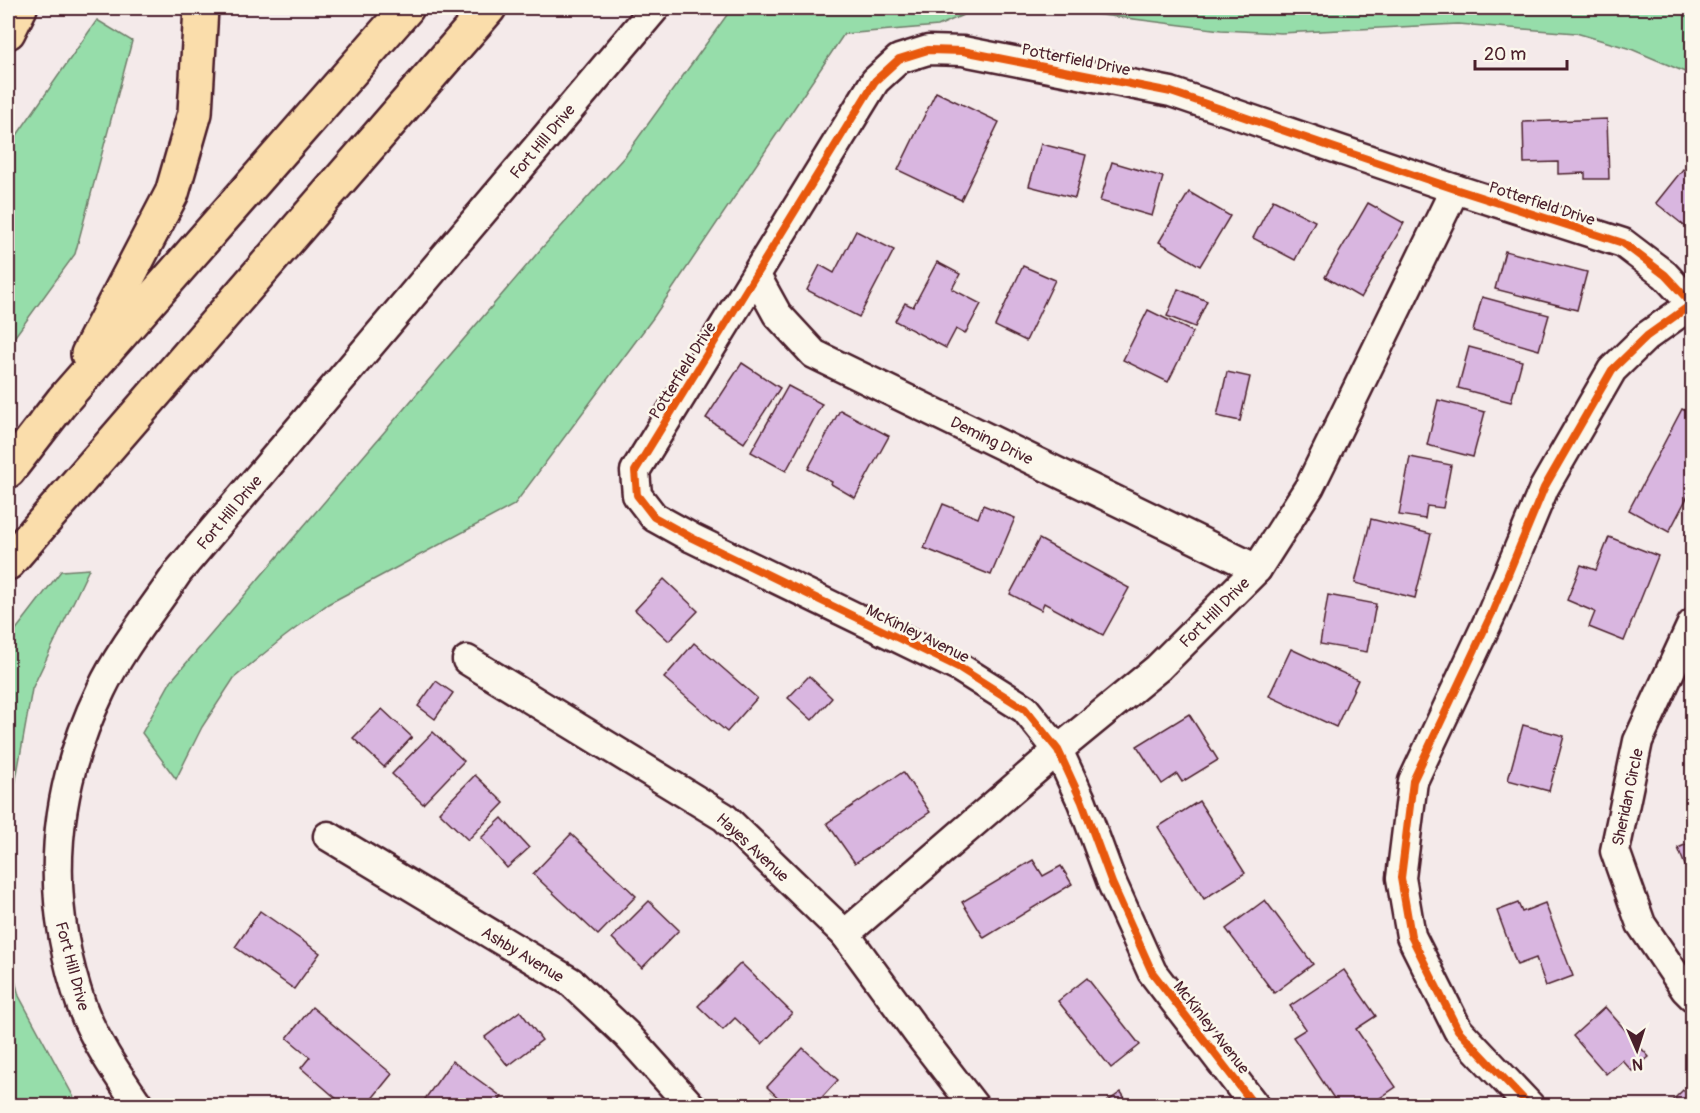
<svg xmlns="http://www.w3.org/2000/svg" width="1700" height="1113" font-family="Pangolin,sans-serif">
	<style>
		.green { fill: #96ddaa; stroke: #707e6a; stroke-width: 1.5 }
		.building { fill: #d9b6e0; stroke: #4a1f2b; stroke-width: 1.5 }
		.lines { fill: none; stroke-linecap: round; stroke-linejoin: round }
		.minor-casing { stroke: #4a1f2b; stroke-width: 33 }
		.primary-casing { stroke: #4a1f2b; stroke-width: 38 }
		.motorway-casing { stroke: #4a1f2b; stroke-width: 38 }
		.minor { stroke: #fbf7ec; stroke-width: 28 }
		.primary { stroke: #faddab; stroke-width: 33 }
		.motorway { stroke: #faddab; stroke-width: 33 }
		.cycleway-casing { stroke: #fbf7ec; stroke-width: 11 }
		.cycleway { stroke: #e8590c; stroke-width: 8 }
		.labels { text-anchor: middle; stroke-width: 5; stroke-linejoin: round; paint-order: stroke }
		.street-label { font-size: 16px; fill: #4a1f2b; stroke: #fbf7ec }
	</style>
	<rect width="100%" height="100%" fill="#f4eaea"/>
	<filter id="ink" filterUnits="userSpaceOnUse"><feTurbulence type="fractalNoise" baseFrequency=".0167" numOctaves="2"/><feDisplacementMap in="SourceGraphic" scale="12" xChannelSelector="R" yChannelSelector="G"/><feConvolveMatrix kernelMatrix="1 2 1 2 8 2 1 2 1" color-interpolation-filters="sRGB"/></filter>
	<g filter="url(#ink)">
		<g class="green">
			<path d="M732 8H979L938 26 844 34 653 318 514 505 328 604 283 638 234 678 202 727 176 779 142 733 171 681 541 249 625 156Z"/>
			<path d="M1046 8H1692V75L1631 49 1576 33 1458 24 1281 33 1221 30Z"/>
			<path d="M97 20 132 41 75 254 8 346V148Z"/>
			<path d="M89 569 32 689 10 813 8 862V640L61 571Z"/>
			<path d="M8 953 19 996 78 1105H8Z"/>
		</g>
		<g class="building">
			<path d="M936 92 999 122 961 200 898 170Z"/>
			<path d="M1607 119 1609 179H1585V173L1558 174V162L1524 163 1523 122Z"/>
			<path d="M1041 144 1086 155 1075 198 1029 186Z"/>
			<path d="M1112 162 1163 177 1152 216 1100 201Z"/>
			<path d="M1683 169 1692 177V232L1656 203Z"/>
			<path d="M1189 192 1230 216 1200 266 1159 242Z"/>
			<path d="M1273 200 1315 221 1295 260 1253 238Z"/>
			<path d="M1368 203 1404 223 1361 298 1325 277Z"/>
			<path d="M856 231 894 250 859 317 807 290 820 265 834 273Z"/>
			<path d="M1505 251 1587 272 1577 310 1495 289Z"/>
			<path d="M937 262 960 274 952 289 981 304 965 334 956 329 946 348 895 321 905 303 913 307Z"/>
			<path d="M1023 266 1055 280 1026 341 995 326Z"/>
			<path d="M1178 289 1207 301 1195 327 1167 316Z"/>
			<path d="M1482 297 1549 315 1539 350 1473 331Z"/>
			<path d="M1148 310 1193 332 1168 382 1123 360Z"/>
			<path d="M1469 347 1522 361 1511 402 1458 388Z"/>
			<path d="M742 363 780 388 744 443 706 418Z"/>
			<path d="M1227 372 1250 377 1240 421 1217 416Z"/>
			<path d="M788 386 822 404 786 471 751 452Z"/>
			<path d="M1438 400 1485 412 1473 457 1427 445Z"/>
			<path d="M1682 409 1692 414V488L1669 532 1629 510Z"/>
			<path d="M840 410 889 436 855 498 831 484 832 482 808 469Z"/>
			<path d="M1410 457 1451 465 1443 508 1427 506 1425 519 1399 515Z"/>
			<path d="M943 504 978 518 983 505 1015 518 991 575 924 548Z"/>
			<path d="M1371 519 1431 534 1415 598 1355 583Z"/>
			<path d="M1609 537 1658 556 1624 641 1589 627 1595 612 1567 600 1581 565 1596 570Z"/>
			<path d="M1039 539 1129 588 1103 635 1044 603 1041 610 1010 594Z"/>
			<path d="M664 579 698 611 669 641 635 610Z"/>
			<path d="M1328 595 1376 604 1367 652 1320 644Z"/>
			<path d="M694 643 757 698 727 732 664 678Z"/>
			<path d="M1291 649 1358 680 1336 727 1269 696Z"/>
			<path d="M809 676 832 698 812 720 788 698Z"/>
			<path d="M436 681 453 693 435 719 418 706Z"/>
			<path d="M382 709 412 737 384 767 353 738Z"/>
			<path d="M1189 714 1218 760 1182 782 1177 774 1162 784 1137 746Z"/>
			<path d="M1523 725 1564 736 1549 791 1508 780Z"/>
			<path d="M433 732 464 761 423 804 392 774Z"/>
			<path d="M903 772 930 812 855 863 827 823Z"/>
			<path d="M475 775 504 803 468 840 439 812Z"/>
			<path d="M1199 801 1245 873 1204 899 1158 827Z"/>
			<path d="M502 818 529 848 507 868 481 838Z"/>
			<path d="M571 834 636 896 598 935 533 874Z"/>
			<path d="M1692 842V883L1678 848Z"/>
			<path d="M1033 860 1043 876 1061 866 1072 884 984 938 962 902Z"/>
			<path d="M1265 900 1313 964 1274 993 1226 929Z"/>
			<path d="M649 901 679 930 642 968 612 938Z"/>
			<path d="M1518 903 1522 912 1545 903 1573 976 1546 986 1536 958 1517 965 1497 911Z"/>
			<path d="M260 911 320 953 294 989 235 947Z"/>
			<path d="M741 963 792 1013 762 1044 735 1018 723 1030 698 1006Z"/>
			<path d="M1344 970 1376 1016 1356 1029 1396 1087 1368 1106H1339L1293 1037 1306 1029 1290 1006Z"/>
			<path d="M1087 978 1140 1045 1111 1068 1058 1001Z"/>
			<path d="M312 1007 392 1074 366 1106H345L301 1068 310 1057 287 1038Z"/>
			<path d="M1605 1007 1649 1057 1632 1071 1622 1060 1606 1074 1573 1036Z"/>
			<path d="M520 1011 542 1040 508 1066 485 1037Z"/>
			<path d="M803 1048 838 1080 814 1106H787L767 1087Z"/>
			<path d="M452 1061 502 1097 495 1106H420Z"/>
			<path d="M1683 1090 1692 1099V1106H1667Z"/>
			<path d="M1121 1092 1130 1106H1101Z"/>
		</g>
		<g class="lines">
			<defs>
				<g id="minor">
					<path d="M756 276 777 314 814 354 1257 569"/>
					<path d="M1692 624 1638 741 1615 851 1641 924 1685 989 1692 996"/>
					<path d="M467 660 724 817 845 934 919 1035 974 1106"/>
					<path d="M328 836 571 982 627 1035 691 1106"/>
					<path d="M845 934 1058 750 1158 668 1257 569 1310 486 1455 189"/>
					<path d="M139 1106C118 1075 95 1042 82 1007 44 899 51 793 101 690 121 648 152 611 178 572L655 8"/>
					<path d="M1255 1106 1152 972 1112 883 1082 802 1058 750 1025 709 960 668 692 538 654 517 637 495 635 471 875 81 899 59 928 50 963 51 1171 92 1455 189 1623 243 1665 275 1692 304 1647 336 1612 370 1544 488 1492 613 1413 781 1401 878 1411 936 1458 1030 1530 1106"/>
				</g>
				<path id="primary" d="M8 32 20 8"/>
				<g id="motorway">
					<path d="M88 354 172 193 195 113 201 8"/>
					<path d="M8 471 63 400 407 8"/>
					<path d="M8 563 489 8"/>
				</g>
			</defs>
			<use href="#minor" class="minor-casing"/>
			<use href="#primary" class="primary-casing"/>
			<use href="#motorway" class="motorway-casing"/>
			<use href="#minor" class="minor"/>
			<use href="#primary" class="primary"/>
			<use href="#motorway" class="motorway"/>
			<defs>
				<path id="cycleway" d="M1255 1106 1152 972 1112 883 1082 802 1058 750 1025 709 960 668 692 538 654 517 637 495 635 471 875 81 899 59 928 50 963 51 1171 92 1455 189 1623 243 1665 275 1692 304 1647 336 1612 370 1544 488 1492 613 1413 781 1401 878 1411 936 1458 1030 1530 1106"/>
			</defs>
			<use href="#cycleway" class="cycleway-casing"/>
			<use href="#cycleway" class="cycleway"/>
		</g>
	</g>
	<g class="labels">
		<g class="street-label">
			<text transform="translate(1076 59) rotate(11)" y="6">Potterfield Drive</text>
			<text transform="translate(542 141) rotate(-50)" y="6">Fort Hill Drive</text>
			<text transform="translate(1542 203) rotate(18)" y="6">Potterfield Drive</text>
			<text transform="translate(682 370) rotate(-58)" y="6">Potterfield Drive</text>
			<text transform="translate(992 440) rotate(26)" y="6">Deming Drive</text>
			<text transform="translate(229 512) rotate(-50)" y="6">Fort Hill Drive</text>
			<text transform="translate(1214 612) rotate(-45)" y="6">Fort Hill Drive</text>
			<text transform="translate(918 633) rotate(26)" y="6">McKinley Avenue</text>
			<text transform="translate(1627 797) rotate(-78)" y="6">Sheridan Circle</text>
			<text transform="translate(753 847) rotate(43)" y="6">Hayes Avenue</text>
			<text transform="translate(523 954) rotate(31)" y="6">Ashby Avenue</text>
			<text transform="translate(73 966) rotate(75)" y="6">Fort Hill Drive</text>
			<text transform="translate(1212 1027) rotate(52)" y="6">McKinley Avenue</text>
		</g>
	</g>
	<rect width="1700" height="1113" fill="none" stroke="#fbf7ec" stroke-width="30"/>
	<rect x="15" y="15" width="1670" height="1083" fill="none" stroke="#4a1f2b" stroke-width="2" filter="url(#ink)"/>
	<g transform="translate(1637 1050) rotate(177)" stroke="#fbf7ec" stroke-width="4.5" paint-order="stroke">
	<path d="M0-4.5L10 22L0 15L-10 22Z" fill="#4a1f2b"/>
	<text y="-9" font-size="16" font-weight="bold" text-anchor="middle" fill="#4a1f2b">N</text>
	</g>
	<path d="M1475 60v9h92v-9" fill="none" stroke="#4a1f2b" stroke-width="3"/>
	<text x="1484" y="60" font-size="18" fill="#4a1f2b" stroke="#fbf7ec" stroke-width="4.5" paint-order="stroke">20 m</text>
</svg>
